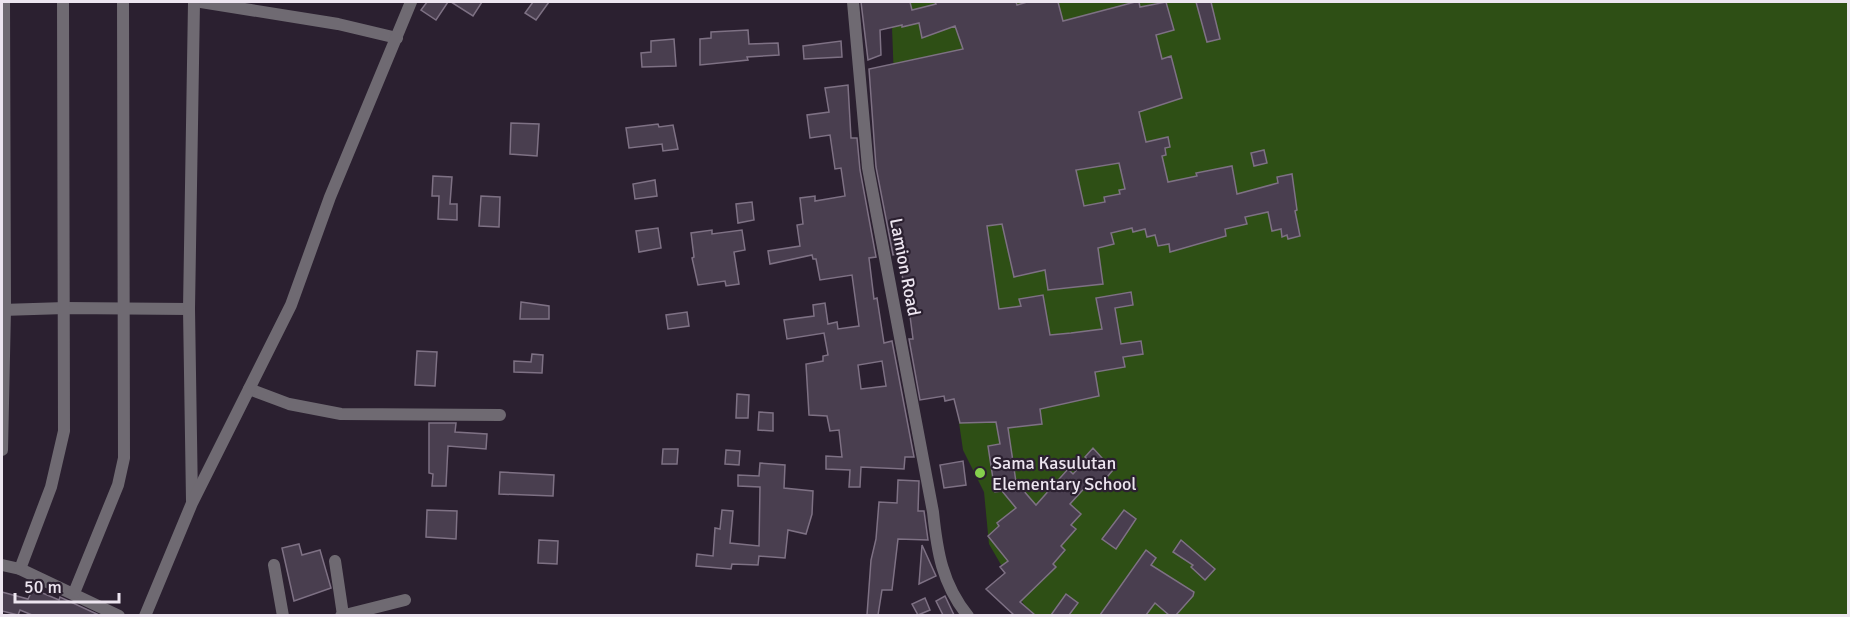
<svg xmlns="http://www.w3.org/2000/svg" width="1850" height="617" font-family="Signika,sans-serif">
	<style>
		.water { fill: #2e4f15 }
		.building { fill: #493e4f; stroke: #7e7184; stroke-width: 1.5; fill-rule: evenodd }
		.lines { fill: none; stroke-linecap: round; stroke-linejoin: round }
		.minor { stroke: #6f6a72; stroke-width: 12 }
		.tertiary { stroke: #6f6a72; stroke-width: 12 }
		.poi-dot { fill: #85cf4d; stroke: #2b2030; stroke-width: 2 }
		.labels { text-anchor: middle; stroke-width: 4.5; stroke-linejoin: round; paint-order: stroke }
		.street-label { font-size: 18px; fill: #ede5f0; stroke: #2b2030 }
		.poi-label { font-size: 18px; fill: #ede5f0; stroke: #2b2030; text-anchor: start }
	</style>
	<rect width="100%" height="100%" fill="#2b2030"/>
	<path class="water" d="M891 2H1848V615H1030L989 544 984 492 963 450 957 409 932 338 894 79Z"/>
	<g class="building">
		<path d="M427 2H448L436 20 421 10Z"/>
		<path d="M451 2H482L473 16Z"/>
		<path d="M533 2H549L536 20 525 13Z"/>
		<path d="M861 2H910L912 10 936 4 935 2H1016L1017 5 1027 2H1058L1063 21 1135 2H1139L1140 7 1166 2 1174 30 1156 35 1162 59 1171 56 1182 98 1139 112 1146 142 1168 137 1170 147 1165 148 1166 155 1162 156 1168 182 1197 176 1196 173 1232 166 1237 194 1278 183 1277 177 1292 174 1297 210 1295 211 1300 236 1288 239 1287 235 1282 237 1281 229 1272 231 1268 212 1245 217 1247 224 1225 229 1226 236 1170 252 1169 244 1158 246 1155 235 1147 237 1145 229 1133 232 1132 228 1111 233 1114 244 1098 248 1103 284 1048 290 1045 270 1014 277 1002 224 987 226 999 309 1021 306 1019 299 1043 295 1050 335 1071 333 1102 329 1096 298 1131 292 1133 305 1115 308 1121 344 1141 341 1143 354 1123 357 1125 367 1095 372 1099 396 1040 409 1042 424 1008 428 1016 482 1036 505 1068 469 1073 474 1087 459 1085 457 1093 448 1113 470 1096 490 1089 483 1070 504 1081 514 1071 525 1076 529 1061 546 1065 550 1053 564 1056 567 1020 602 1035 615H1014L986 589 1005 573 1000 567 1008 561 988 536 999 526 997 523 1016 508 1002 491 995 492 988 446 1000 444 996 422 960 423 954 399 945 401 944 396 920 400 909 339H913L907 293 905 294 899 254 893 255 876 167 869 69 963 49 955 26 922 38 919 23 902 27V25L880 30 881 55 868 60ZM1119 163 1125 189 1119 190 1120 194 1104 197 1105 202 1084 206 1076 170Z"/>
		<path d="M1196 2H1211L1220 39 1207 42Z"/>
		<path d="M748 30 749 44 778 43 779 55 747 57 748 60 700 65V39L711 38V32Z"/>
		<path d="M674 39 676 66 642 67 641 53 651 52V41Z"/>
		<path d="M841 41 842 57 804 59 803 46Z"/>
		<path d="M848 85 851 138H857L860 170 876 257 869 258 874 299 877 298 884 343 892 341 914 457H905L904 469 861 467 860 487H849L850 470 826 469V456L842 457 839 430 830 431 827 416 809 415 806 364 823 361V356L828 355 824 333 787 339 784 320 814 316 813 305 825 303 828 324 837 322 838 329 859 326 852 275 820 280 816 259H813L812 255 770 264 768 251 800 246 797 225 803 224 800 198 815 196V201L845 196 841 168 835 169 830 135 810 138 807 115 829 112 825 88ZM882 361 886 386 861 389 858 365Z"/>
		<path d="M511 123 539 124 537 156 510 154Z"/>
		<path d="M658 124 659 127 673 125 678 149 663 151 662 144 629 148 626 128Z"/>
		<path d="M1264 150 1267 163 1254 166 1251 153Z"/>
		<path d="M433 176 452 177 450 204H457V220L438 219 439 196H432Z"/>
		<path d="M655 180 657 196 635 199 633 184Z"/>
		<path d="M481 196 500 197 499 227 479 226Z"/>
		<path d="M752 202 754 220 738 223 736 204Z"/>
		<path d="M658 228 661 248 639 252 636 231Z"/>
		<path d="M712 230V234L742 230 745 250 734 252 739 284 726 286 725 281 698 285 692 258 694 257 691 233Z"/>
		<path d="M521 302 549 306V319H520Z"/>
		<path d="M687 312 689 326 668 329 666 315Z"/>
		<path d="M417 351 437 352 435 386 415 385Z"/>
		<path d="M532 354 543 355 542 373 514 372V361L531 362Z"/>
		<path d="M737 394 749 395 748 418H736Z"/>
		<path d="M759 412 773 413V431L758 430Z"/>
		<path d="M429 423H456L455 432 487 434 486 449 448 446 446 486H432L433 474 429 473Z"/>
		<path d="M663 449H678L677 464H662Z"/>
		<path d="M726 450 740 451 739 465 725 464Z"/>
		<path d="M963 461 966 485 944 488 940 465Z"/>
		<path d="M760 463 785 465 784 488 813 491 812 514 806 534 788 530 785 558 759 556 758 565 732 564 731 569 696 566 697 554 713 556 715 528 720 529 722 510 733 511 730 543 759 546 760 487 738 486V475L759 476Z"/>
		<path d="M500 472 554 475 553 496 499 494Z"/>
		<path d="M898 480 919 481 918 511H924L928 540 898 539 892 590H882L878 615H867L871 560 876 539 879 502 897 503Z"/>
		<path d="M427 510 457 511 456 539 426 537Z"/>
		<path d="M1124 510 1136 519 1116 549 1102 539Z"/>
		<path d="M539 540 558 541 557 564 538 563Z"/>
		<path d="M1181 540 1215 569 1205 580 1191 567 1193 565 1173 552Z"/>
		<path d="M299 544 302 555 320 550 331 588 294 601 282 548Z"/>
		<path d="M922 545 936 576 919 584Z"/>
		<path d="M1146 550 1156 558 1151 565 1194 592 1193 596 1176 615H1169L1155 603 1146 615H1100Z"/>
		<path d="M33 589 59 600 60 597 99 615H32L20 610 18 615 2 611V592L28 599Z"/>
		<path d="M1066 594 1078 603 1069 615H1051Z"/>
		<path d="M945 596 954 615H943L936 601Z"/>
		<path d="M925 598 930 610 918 615 912 604Z"/>
	</g>
	<g class="lines">
		<g class="minor">
			<path d="M201 2 338 24 397 38"/>
			<path d="M2 310 65 308 189 309"/>
			<path d="M249 389 289 404 341 414 500 415"/>
			<path d="M2 450 5 309 4 2"/>
			<path d="M192 501 189 309 194 2"/>
			<path d="M335 561 343 615"/>
			<path d="M2 565 20 569 119 616"/>
			<path d="M274 565 283 616"/>
			<path d="M20 569 51 487 64 431 63 2"/>
			<path d="M74 593 118 485 124 458 123 2"/>
			<path d="M145 616 192 503 291 305 330 197 411 2"/>
			<path d="M341 616 405 600"/>
		</g>
		<path class="tertiary" d="M853 2 868 168 933 512C937 551 942 584 968 616"/>
	</g>
	<circle class="poi-dot" cx="980" cy="473" r="6"/>
	<g class="labels">
		<g class="street-label">
			<text transform="translate(905 267) rotate(79)" y="6">Lamion Road</text>
		</g>
		<g class="poi-label">
			<text x="992" y="469">Sama Kasulutan<tspan x="992" dy="21">Elementary School</tspan></text>
		</g>
	</g>
	<rect width="1850" height="617" fill="none" stroke="#ede5f0" stroke-width="6"/>
	<path d="M15 593v9h104v-9" fill="none" stroke="#ede5f0" stroke-width="3"/>
	<text x="24" y="593" font-size="18" fill="#ede5f0" stroke="#2b2030" stroke-width="4.5" paint-order="stroke">50 m</text>
</svg>
